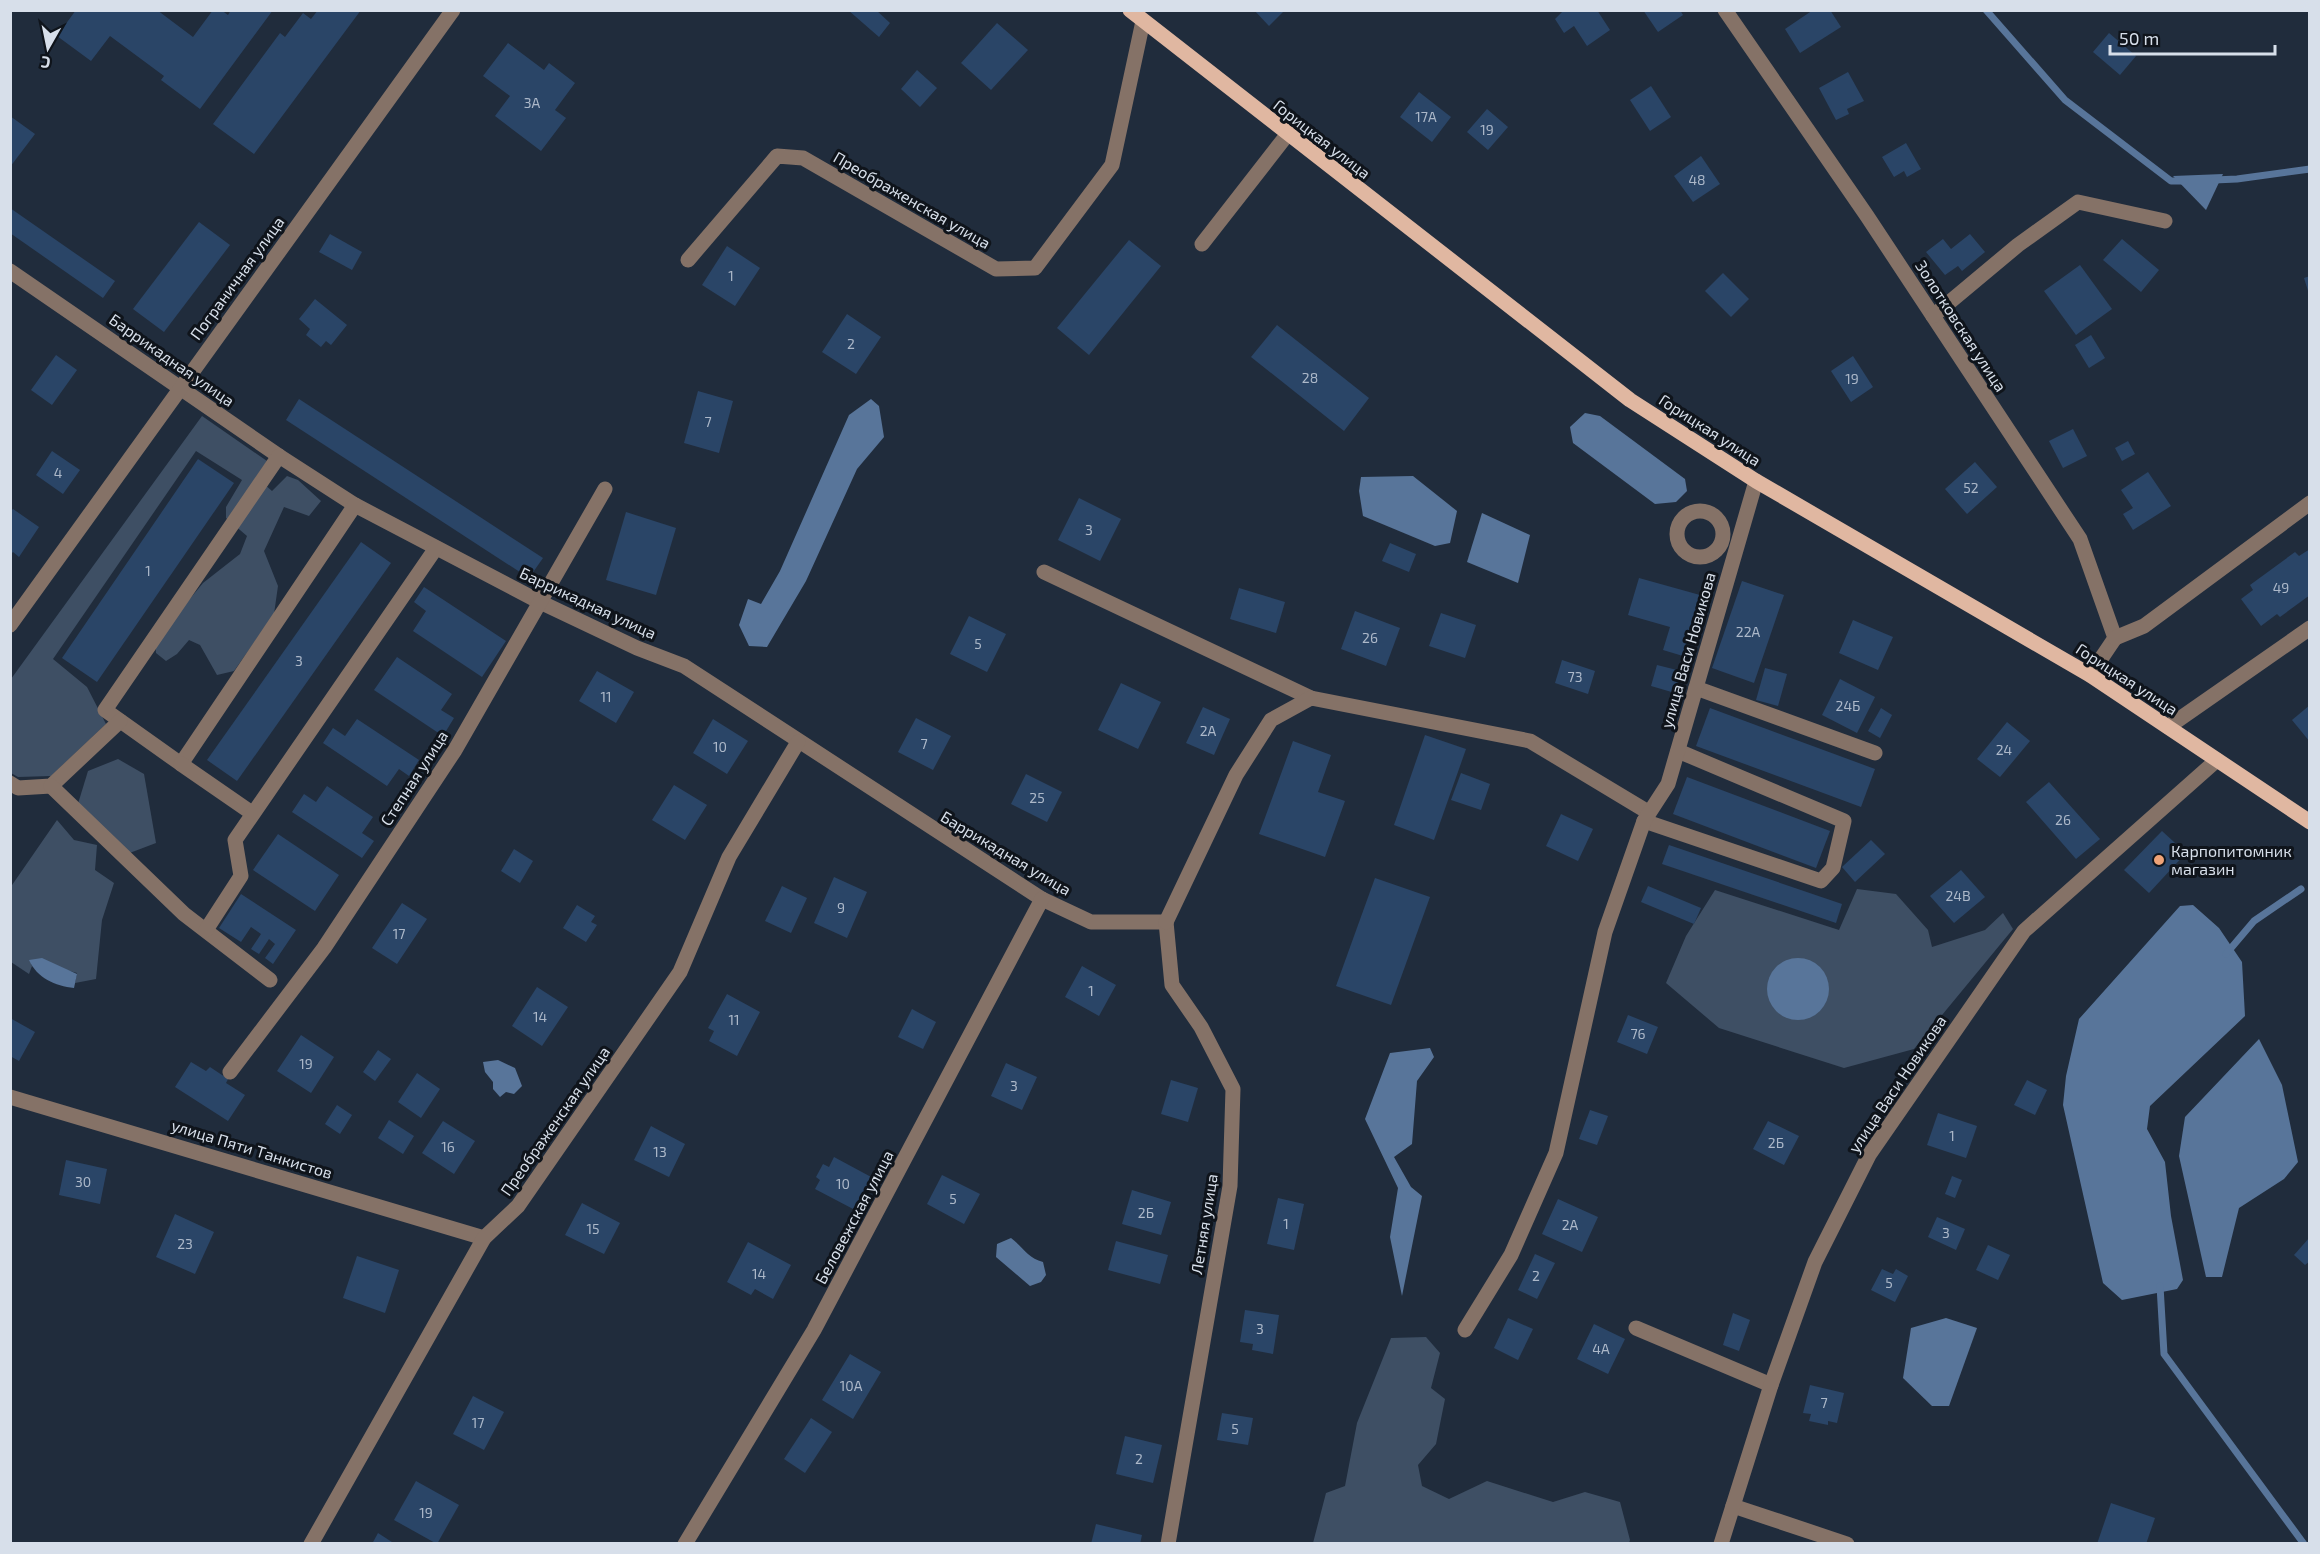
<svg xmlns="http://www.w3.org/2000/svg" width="2320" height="1554" font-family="'Exo 2',sans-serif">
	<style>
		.green { fill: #3e4f64 }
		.water { fill: #58759a }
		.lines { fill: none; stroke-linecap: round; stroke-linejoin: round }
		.stream { stroke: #58759a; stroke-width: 7 }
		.building { fill: #2a4567 }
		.minor { stroke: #857267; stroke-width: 15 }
		.major { stroke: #e0b7a1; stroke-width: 15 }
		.poi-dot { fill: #efa377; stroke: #0f141b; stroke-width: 2 }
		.labels { text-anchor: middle; stroke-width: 6; stroke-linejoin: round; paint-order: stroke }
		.number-label { font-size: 14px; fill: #acb8c9 }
		.street-label { font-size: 16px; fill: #d7dfea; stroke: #0f141b }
		.poi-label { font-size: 16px; fill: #d7dfea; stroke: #0f141b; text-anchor: start }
	</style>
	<rect width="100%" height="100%" fill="#202c3c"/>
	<g class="green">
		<path d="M202 416 267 461 256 477 272 491 287 476 298 480 321 501 309 516 284 507 264 551 278 586 274 614 234 671 217 675 200 645 189 640 177 654 166 661 156 653 155 641 203 583 240 554 247 536 226 518V507L242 480 196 451 53 659 87 687 106 724 51 776 18 777 11 773V679Z"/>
		<path d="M118 759 144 774 156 843 127 854 77 807 88 771Z"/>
		<path d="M57 820 74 840 97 845 95 870 114 883 102 920 96 979 75 983 77 973 30 960 32 966 29 974 11 962 10 888Z"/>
		<path d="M1857 889 1896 894 1928 930 1932 947 1985 930 2003 913 2013 929 1914 1049 1844 1068 1719 1028 1666 983 1686 936 1715 890 1839 930Z"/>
		<path d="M1426 1337 1440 1353 1431 1388 1445 1399 1436 1444 1418 1465 1422 1486 1449 1499 1487 1481 1553 1502 1585 1492 1620 1502 1630 1540 1629 1543H1313L1326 1493 1345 1486 1357 1423 1391 1338Z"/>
	</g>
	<g class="water">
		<path d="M2223 174 2206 210 2173 176Z"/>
		<path d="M871 399 879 406 884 437 857 469 806 581 767 647 749 646 739 625 748 599 761 604 780 571 849 415Z"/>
		<path d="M1585 413 1600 416 1685 479 1687 491 1676 502 1655 504 1573 443 1570 427Z"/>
		<path d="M1413 476 1457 511 1450 543 1435 546 1363 516 1359 491 1361 477Z"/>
		<path d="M1482 513 1530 535 1518 583 1467 562Z"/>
		<path d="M2193 905 2219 928 2242 962 2245 1016 2150 1106 2147 1129 2165 1162 2171 1216 2183 1280 2177 1289 2122 1300 2103 1283 2063 1105 2066 1076 2079 1019 2180 906Z"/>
		<path d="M42 958 77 974 74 988C55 986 37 978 29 960Z"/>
		<circle cx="1798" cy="989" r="31"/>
		<path d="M2259 1039 2282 1085 2298 1162 2284 1179 2239 1208 2222 1277H2206L2179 1156 2185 1117Z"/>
		<path d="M1430 1048 1434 1057 1417 1081 1412 1144 1394 1157 1411 1187 1422 1196 1402 1296 1390 1237 1398 1188 1365 1119 1390 1053Z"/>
		<path d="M498 1060 515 1068 522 1086 514 1094 506 1092 500 1097 493 1089V1082L485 1072 483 1062Z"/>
		<path d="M1011 1238C1023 1247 1028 1258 1043 1262L1046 1275 1041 1282 1030 1286 996 1257 997 1244Z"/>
		<path d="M1946 1318 1977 1328 1949 1406H1932L1903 1378 1911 1328Z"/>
	</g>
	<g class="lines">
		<g class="stream">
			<path d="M1986 10 2065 100 2171 181H2185"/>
			<path d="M2214 180 2237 179 2310 169"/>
			<path d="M2226 954 2254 921 2301 889"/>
			<path d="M2160 1286 2164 1354 2304 1544"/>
		</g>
	</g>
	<g class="building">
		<path d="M76 10H157L193 37 213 10H221L228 15 231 10H273L200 109 161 80 164 76 110 36 91 61 57 36Z"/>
		<path d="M318 10H361L254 154 213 124 280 33 285 37 303 13 311 19Z"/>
		<path d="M848 10H876L890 23 879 37Z"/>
		<path d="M1254 10H1285L1269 26Z"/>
		<path d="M1564 10H1597L1610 30 1587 46 1574 26 1564 33 1555 19Z"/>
		<path d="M1643 10H1680L1683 15 1658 32Z"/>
		<path d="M1813 10H1830L1841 27 1800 53 1785 29Z"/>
		<path d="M997 23 1028 50 991 90 961 63Z"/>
		<path d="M2109 33 2136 56 2120 75 2093 52Z"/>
		<path d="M508 43 544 70 549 63 575 83 555 110 566 118 541 151 495 116 510 96 483 76Z"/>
		<path d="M917 70 937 88 920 107 901 89Z"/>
		<path d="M1848 72 1864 101 1847 109 1849 114 1836 120 1819 88Z"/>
		<path d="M1651 86 1671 117 1650 131 1630 100Z"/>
		<path d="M1419 92 1451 117 1432 142 1400 117Z"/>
		<path d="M1487 109 1508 127 1488 150 1467 132Z"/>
		<path d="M10 116 35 134 10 167Z"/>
		<path d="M1906 143 1921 169 1907 177 1904 171 1894 177 1882 157Z"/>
		<path d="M1701 156 1720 184 1693 202 1674 176Z"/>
		<path d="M10 208 115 281 103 298 10 233Z"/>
		<path d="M199 222 230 245 164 332 133 309Z"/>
		<path d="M330 234 362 252 352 270 319 252Z"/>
		<path d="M1970 234 1985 252 1962 271 1958 266 1945 275 1926 252 1943 239 1951 249Z"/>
		<path d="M2122 239 2159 270 2141 292 2103 260Z"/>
		<path d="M1129 240 1161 266 1089 355 1057 328Z"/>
		<path d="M727 246 760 268 735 306 702 285Z"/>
		<path d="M2080 265 2112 309 2076 335 2044 291Z"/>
		<path d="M1723 273 1749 299 1731 317 1705 291Z"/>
		<path d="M2310 276V294H2309L2304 278Z"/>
		<path d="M315 299 347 325 331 345 326 341 321 347 306 335 310 329 299 319Z"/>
		<path d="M847 314 881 337 856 374 822 352Z"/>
		<path d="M1277 325 1369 398 1344 431 1251 357Z"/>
		<path d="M2091 335 2105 358 2089 368 2075 345Z"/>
		<path d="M56 355 77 370 52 405 31 390Z"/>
		<path d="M1853 356 1873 387 1851 402 1831 371Z"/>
		<path d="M698 391 733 401 719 453 684 443Z"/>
		<path d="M299 399 543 558 529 578 286 420Z"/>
		<path d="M2073 429 2087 456 2063 468 2049 441Z"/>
		<path d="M2128 441 2135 454 2122 461 2115 448Z"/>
		<path d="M52 451 80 470 63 494 36 475Z"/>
		<path d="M198 459 234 483 97 682 62 658Z"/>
		<path d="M1975 462 1997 487 1967 514 1945 489Z"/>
		<path d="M2148 472 2171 506 2133 530 2123 514 2133 508 2121 490Z"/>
		<path d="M1079 498 1121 519 1100 561 1058 540Z"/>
		<path d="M13 509 39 527 19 557 13 552 10 555V512Z"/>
		<path d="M626 512 676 528 656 595 606 580Z"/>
		<path d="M361 542 391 563 237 781 207 760Z"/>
		<path d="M1390 543 1416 554 1409 572 1382 561Z"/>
		<path d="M2310 549V595L2280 617 2277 614 2261 626 2241 599 2253 590 2250 585 2295 552 2299 556Z"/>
		<path d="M1639 578 1700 595 1683 656 1663 650 1670 627 1628 615Z"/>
		<path d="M1742 581 1784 595 1754 683 1712 668Z"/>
		<path d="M424 587 506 641 482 677 413 631 426 611 414 602Z"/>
		<path d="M1239 588 1285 602 1276 633 1230 619Z"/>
		<path d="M1355 611 1400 628 1386 666 1341 649Z"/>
		<path d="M1441 613 1476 625 1465 658 1429 646Z"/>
		<path d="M969 616 1006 634 987 672 950 654Z"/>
		<path d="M1853 620 1893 637 1878 670 1839 653Z"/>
		<path d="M397 657 452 694 441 710 454 718 443 736 374 690Z"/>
		<path d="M1562 660 1595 671 1588 694 1555 683Z"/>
		<path d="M1657 665 1681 671 1675 693 1651 686Z"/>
		<path d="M1765 668 1787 674 1778 706 1756 700Z"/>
		<path d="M597 671 634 692 616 723 579 701Z"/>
		<path d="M1840 679 1875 697 1857 733 1822 715Z"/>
		<path d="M1121 683 1161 702 1138 749 1098 730Z"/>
		<path d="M2310 705V742L2292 720Z"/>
		<path d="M1203 707 1230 719 1214 755 1186 743Z"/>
		<path d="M1710 708 1875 769 1861 807 1696 746Z"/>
		<path d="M1881 708 1892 715 1880 738 1868 731Z"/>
		<path d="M916 718 951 736 933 770 898 752Z"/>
		<path d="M357 719 419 760 409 776 399 769 387 786 323 743 333 728 345 736Z"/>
		<path d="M713 719 748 741 727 774 693 753Z"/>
		<path d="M2007 722 2030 741 2000 777 1977 759Z"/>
		<path d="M1425 735 1466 749 1434 840 1394 825Z"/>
		<path d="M1293 741 1331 755 1318 792 1345 801 1325 857 1259 834Z"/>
		<path d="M1461 773 1490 784 1481 810 1451 800Z"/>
		<path d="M1026 774 1062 792 1047 822 1011 804Z"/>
		<path d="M1687 777 1830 831 1816 868 1673 814Z"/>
		<path d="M2049 782 2100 839 2076 859 2026 802Z"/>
		<path d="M674 785 707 805 685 840 652 820Z"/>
		<path d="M327 786 373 817 362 833 374 841 362 858 292 812 304 794 316 802Z"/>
		<path d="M1561 814 1593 829 1578 861 1546 846Z"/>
		<path d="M2162 831 2186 853 2149 893 2124 870Z"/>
		<path d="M278 834 339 875 315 911 253 870Z"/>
		<path d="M1871 840 1885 854 1855 882 1842 867Z"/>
		<path d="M1669 845 1842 904 1836 923 1662 864Z"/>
		<path d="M514 849 533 861 520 883 501 871Z"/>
		<path d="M1961 870 1985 897 1954 923 1930 896Z"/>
		<path d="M834 877 867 892 847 938 814 923Z"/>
		<path d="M1375 878 1430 897 1391 1005 1336 986Z"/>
		<path d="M782 886 807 898 791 933 765 921Z"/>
		<path d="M1648 886 1701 908 1694 924 1641 902Z"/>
		<path d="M241 894 296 930 273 964 265 958 275 944 269 939 259 954 251 949 261 934 251 927 241 942 219 928Z"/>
		<path d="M402 903 427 919 397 964 372 948Z"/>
		<path d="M577 905 595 916 591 922 597 925 586 942 563 928Z"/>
		<path d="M1082 966 1116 985 1099 1016 1065 997Z"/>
		<path d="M537 987 568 1007 542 1046 512 1026Z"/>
		<path d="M727 994 760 1012 737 1056 709 1041 714 1031 708 1028Z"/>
		<path d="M912 1009 936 1022 923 1049 898 1037Z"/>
		<path d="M1628 1015 1658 1027 1647 1054 1617 1042Z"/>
		<path d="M10 1018 35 1032 19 1061 10 1056Z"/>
		<path d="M301 1035 334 1057 311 1093 277 1071Z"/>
		<path d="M378 1050 391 1059 375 1081 363 1072Z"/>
		<path d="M191 1062 206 1071 210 1067 228 1079 226 1083 245 1095 228 1121 175 1087Z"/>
		<path d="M1006 1063 1037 1077 1022 1110 991 1096Z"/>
		<path d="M417 1073 440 1089 421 1118 398 1102Z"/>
		<path d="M1171 1080 1198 1088 1188 1122 1161 1114Z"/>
		<path d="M2027 1080 2047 1090 2035 1115 2014 1105Z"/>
		<path d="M337 1105 352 1115 340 1134 325 1124Z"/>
		<path d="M1590 1110 1608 1116 1597 1145 1579 1139Z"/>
		<path d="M1938 1113 1977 1126 1966 1158 1927 1145Z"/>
		<path d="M389 1120 414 1136 403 1154 378 1138Z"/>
		<path d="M443 1121 475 1141 454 1174 422 1153Z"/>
		<path d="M1768 1121 1799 1136 1784 1165 1753 1149Z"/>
		<path d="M651 1126 685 1144 669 1177 634 1160Z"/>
		<path d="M834 1157 873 1178 855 1210 815 1189 820 1180 816 1177 823 1164 829 1167Z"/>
		<path d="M66 1160 107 1169 100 1204 59 1195Z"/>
		<path d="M942 1175 980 1194 964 1224 927 1204Z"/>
		<path d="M1952 1176 1962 1180 1955 1198 1945 1194Z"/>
		<path d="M1132 1190 1171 1202 1161 1235 1122 1224Z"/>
		<path d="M1278 1198 1304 1204 1294 1250 1267 1244Z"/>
		<path d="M1558 1199 1598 1217 1582 1252 1542 1234Z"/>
		<path d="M582 1203 620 1223 604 1254 565 1235Z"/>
		<path d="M175 1214 214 1232 195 1274 156 1257Z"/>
		<path d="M1937 1217 1965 1229 1956 1250 1928 1237Z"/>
		<path d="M2310 1237V1261L2305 1265 2294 1255Z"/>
		<path d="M1116 1241 1168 1255 1160 1284 1108 1270Z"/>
		<path d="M748 1242 791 1265 773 1299 755 1289 751 1295 727 1282Z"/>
		<path d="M1988 1245 2010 1255 1998 1280 1976 1270Z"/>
		<path d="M1535 1254 1555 1263 1537 1299 1518 1290Z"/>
		<path d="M357 1256 399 1270 385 1313 343 1298Z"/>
		<path d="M1882 1269 1893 1274 1896 1269 1908 1276 1895 1302 1871 1290Z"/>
		<path d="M1245 1310 1279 1315 1273 1354 1252 1350 1253 1344 1240 1342Z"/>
		<path d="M1733 1313 1750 1320 1739 1351 1723 1345Z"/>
		<path d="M1508 1318 1533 1329 1518 1360 1494 1348Z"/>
		<path d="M1594 1324 1625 1339 1608 1374 1577 1359Z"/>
		<path d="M850 1354 881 1372 853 1419 822 1400Z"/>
		<path d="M1810 1385 1844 1393 1837 1423 1828 1421V1425L1809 1421 1811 1414 1803 1413Z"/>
		<path d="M473 1396 504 1412 484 1450 453 1434Z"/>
		<path d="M1222 1413 1253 1418 1248 1445 1217 1440Z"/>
		<path d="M811 1418 832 1432 805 1473 784 1459Z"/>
		<path d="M1125 1436 1162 1445 1153 1483 1116 1474Z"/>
		<path d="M416 1481 459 1505 437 1544 394 1520Z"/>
		<path d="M2111 1503 2155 1518 2146 1544H2097Z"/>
		<path d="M1096 1524 1142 1535 1140 1544H1091Z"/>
		<path d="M378 1533 395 1544H372Z"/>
	</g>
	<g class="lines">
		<g class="minor">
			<path d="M1725 10 1867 216 2080 539 2115 638 2090 675"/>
			<path d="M1202 244 1287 135"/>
			<path d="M688 260 777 156 803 158 996 269 1035 268 1112 165 1143 21"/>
			<path d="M10 271 279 456 355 505 540 602 637 648 684 666 1042 899 1091 922H1166"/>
			<path d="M1933 316 2018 245 2078 202 2165 221"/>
			<path d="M279 456 105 710 181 764 355 505"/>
			<circle cx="1700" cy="534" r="23"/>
			<path d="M1044 572 1311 698"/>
			<path d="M10 625 453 10"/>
			<path d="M2115 638 2144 626 2310 503"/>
			<path d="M1696 688 1875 753"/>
			<path d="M2168 727 2310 628"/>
			<path d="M181 764 252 813"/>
			<path d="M10 783 18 788 51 786 120 721"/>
			<path d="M51 786 184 914 270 980"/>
			<path d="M1644 821 1821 881 1833 868 1844 821 1678 751"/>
			<path d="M1166 922 1172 985 1201 1027 1233 1089 1230 1186 1168 1544"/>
			<path d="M1166 922 1236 775 1271 720 1311 698 1530 741 1648 812"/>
			<path d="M206 930 241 876 235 840 436 548"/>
			<path d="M230 1072 324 948 455 750 605 489"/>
			<path d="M10 1097 484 1238"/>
			<path d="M1636 1328 1771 1385"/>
			<path d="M1465 1330 1511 1255 1556 1153 1605 932 1644 821 1668 784 1756 481"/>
			<path d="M1733 1506 1847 1544"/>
			<path d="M311 1544 484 1238 518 1206 680 972 729 857 798 742"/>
			<path d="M685 1544 814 1330 1042 899"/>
			<path d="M1721 1544 1771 1385 1815 1262 1869 1155 2024 931 2217 760"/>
		</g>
		<path class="major" d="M1130 10 1630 400 1756 481 2090 675 2310 822"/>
	</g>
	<circle class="poi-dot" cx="2159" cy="860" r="6"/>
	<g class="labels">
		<g class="number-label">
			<text x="532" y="108">3А</text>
			<text x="1426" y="122">17А</text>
			<text x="1487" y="135">19</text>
			<text x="1697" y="185">48</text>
			<text x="731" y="281">1</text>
			<text x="851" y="349">2</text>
			<text x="1310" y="383">28</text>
			<text x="1852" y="384">19</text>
			<text x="708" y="427">7</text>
			<text x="58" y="478">4</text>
			<text x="1971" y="493">52</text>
			<text x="1089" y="535">3</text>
			<text x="148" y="576">1</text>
			<text x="2281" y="593">49</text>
			<text x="1748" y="637">22А</text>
			<text x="1370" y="643">26</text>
			<text x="978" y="649">5</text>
			<text x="299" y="666">3</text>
			<text x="1575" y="682">73</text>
			<text x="606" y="702">11</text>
			<text x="1848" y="711">24Б</text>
			<text x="1208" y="736">2А</text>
			<text x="924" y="749">7</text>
			<text x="720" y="752">10</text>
			<text x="2004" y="755">24</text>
			<text x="1037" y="803">25</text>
			<text x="2063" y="825">26</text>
			<text x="1958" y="901">24В</text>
			<text x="841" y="913">9</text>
			<text x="399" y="939">17</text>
			<text x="1091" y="996">1</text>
			<text x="540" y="1022">14</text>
			<text x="734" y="1025">11</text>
			<text x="1638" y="1039">76</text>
			<text x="306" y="1069">19</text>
			<text x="1014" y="1091">3</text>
			<text x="1952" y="1141">1</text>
			<text x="1776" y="1148">2Б</text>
			<text x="448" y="1152">16</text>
			<text x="660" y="1157">13</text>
			<text x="83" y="1187">30</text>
			<text x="843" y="1189">10</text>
			<text x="953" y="1204">5</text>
			<text x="1146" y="1218">2Б</text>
			<text x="1286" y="1229">1</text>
			<text x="1570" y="1230">2А</text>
			<text x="593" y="1234">15</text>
			<text x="1946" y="1238">3</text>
			<text x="185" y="1249">23</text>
			<text x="759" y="1279">14</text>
			<text x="1536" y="1281">2</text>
			<text x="1889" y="1288">5</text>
			<text x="1260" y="1334">3</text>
			<text x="1601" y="1354">4А</text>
			<text x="851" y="1391">10А</text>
			<text x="1824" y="1408">7</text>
			<text x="478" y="1428">17</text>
			<text x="1235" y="1434">5</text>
			<text x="1139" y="1464">2</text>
			<text x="426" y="1518">19</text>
		</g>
		<g class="street-label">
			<text transform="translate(1322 139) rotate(38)" y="6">Горицкая улица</text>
			<text transform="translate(912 200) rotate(30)" y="6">Преображенская улица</text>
			<text transform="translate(237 278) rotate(-54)" y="6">Пограничная улица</text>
			<text transform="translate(1961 326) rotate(57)" y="6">Золотковская улица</text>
			<text transform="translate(172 360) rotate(35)" y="6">Баррикадная улица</text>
			<text transform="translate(1710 430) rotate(33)" y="6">Горицкая улица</text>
			<text transform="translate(588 603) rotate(25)" y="6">Баррикадная улица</text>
			<text transform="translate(1688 650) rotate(-74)" y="6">улица Васи Новикова</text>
			<text transform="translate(2127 679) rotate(33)" y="6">Горицкая улица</text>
			<text transform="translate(414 778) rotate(-57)" y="6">Степная улица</text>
			<text transform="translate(1006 853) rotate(31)" y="6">Баррикадная улица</text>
			<text transform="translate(1897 1084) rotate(-56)" y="6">улица Васи Новикова</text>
			<text transform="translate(555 1121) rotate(-55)" y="6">Преображенская улица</text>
			<text transform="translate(252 1149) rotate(17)" y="6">улица Пяти Танкистов</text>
			<text transform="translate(854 1217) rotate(-62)" y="6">Беловежская улица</text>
			<text transform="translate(1204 1224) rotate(-81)" y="6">Летняя улица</text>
		</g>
		<g class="poi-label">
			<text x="2171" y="857">Карпопитомник<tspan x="2171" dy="18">магазин</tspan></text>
		</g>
	</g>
	<rect width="2320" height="1554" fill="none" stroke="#d7dfea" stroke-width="24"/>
	<g transform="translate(48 48) rotate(189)" stroke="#0f141b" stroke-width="4.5" paint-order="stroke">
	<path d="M0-4.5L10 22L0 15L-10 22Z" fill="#d7dfea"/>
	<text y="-9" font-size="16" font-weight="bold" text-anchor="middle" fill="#d7dfea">С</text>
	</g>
	<path d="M2110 45v9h165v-9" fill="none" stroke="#d7dfea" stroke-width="3"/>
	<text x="2119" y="45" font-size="18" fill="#d7dfea" stroke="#0f141b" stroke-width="4.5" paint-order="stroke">50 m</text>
</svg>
